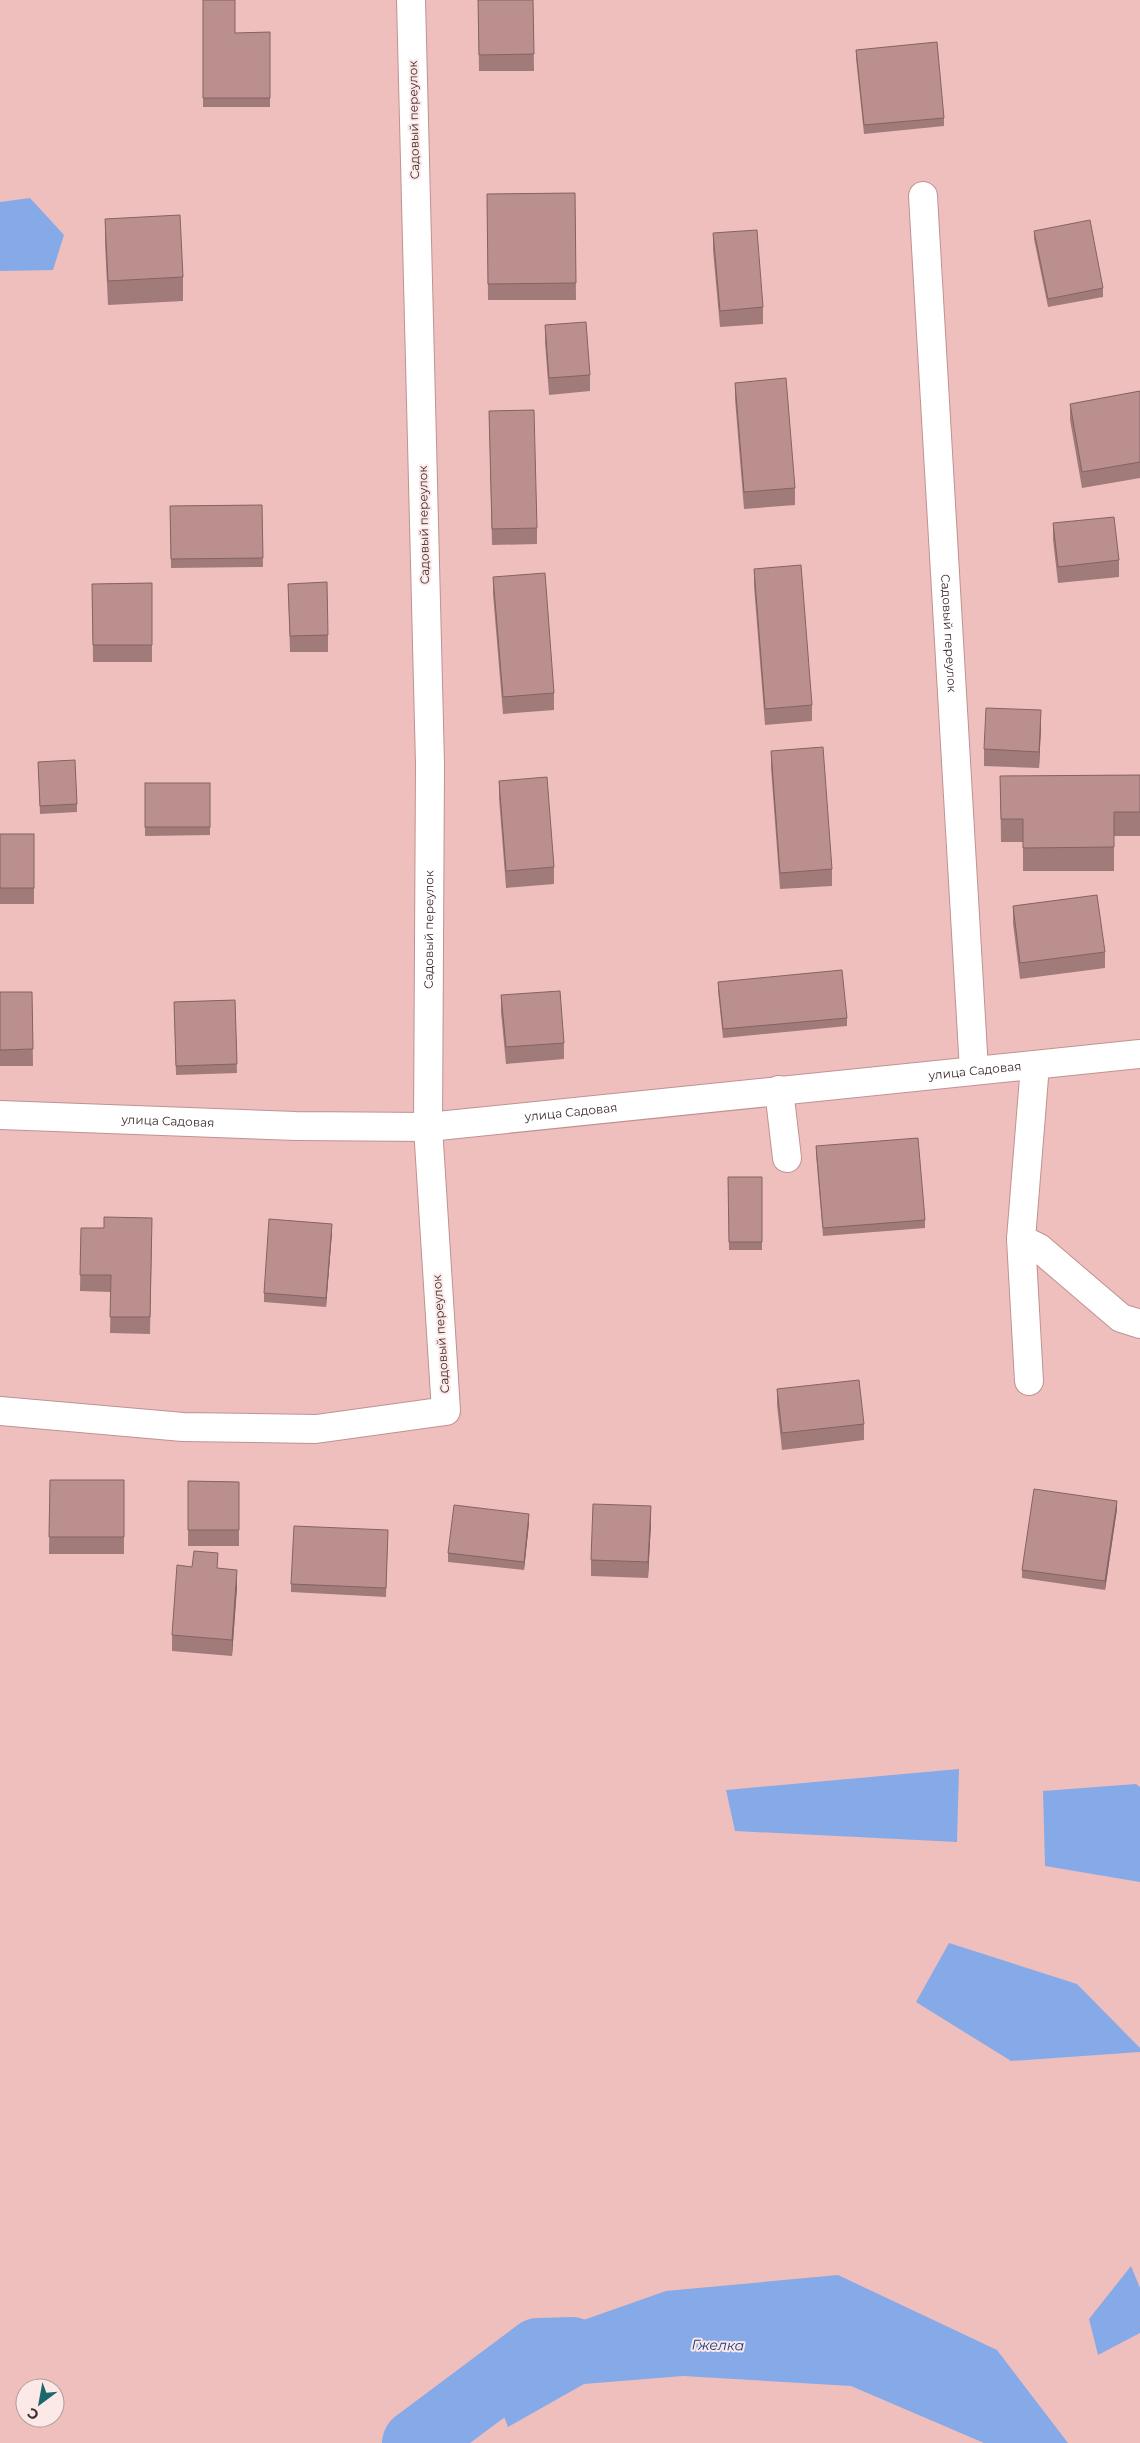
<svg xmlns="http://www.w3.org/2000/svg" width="1140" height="2443" font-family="Montserrat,sans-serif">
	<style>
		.water { fill: #86aae8 }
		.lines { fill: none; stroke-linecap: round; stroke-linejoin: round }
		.river { stroke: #86aae8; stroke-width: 66 }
		.minor-casing { stroke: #bf9291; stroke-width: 30 }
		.minor { stroke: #fff; stroke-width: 28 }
		.wall { fill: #a17b79 }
		.shaded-wall { fill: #836463 }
		.building { fill: #bb8f8d; stroke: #836463 }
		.labels { text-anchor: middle; stroke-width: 4; stroke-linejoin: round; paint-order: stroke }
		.street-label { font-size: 12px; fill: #3e2b2b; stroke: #fce8e7 }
		.water-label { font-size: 14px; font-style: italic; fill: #143e85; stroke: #fce8e7 }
	</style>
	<rect width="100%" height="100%" fill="#efbfbe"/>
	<g class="water">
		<path d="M30 198 64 235 53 270 0 271V202Z"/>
		<path d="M959 1769 957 1842 735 1831 726 1790Z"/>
		<path d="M1136 1784 1140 1787V1882L1045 1866 1043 1791Z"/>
		<path d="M949 1943 1077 1984 1140 2048V2052L1011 2061 916 2002Z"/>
		<path d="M1131 2266 1140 2288V2333L1098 2355 1089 2319Z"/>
		<path d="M838 2275 997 2350 1068 2443H984L851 2386 683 2376 584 2384 508 2427 481 2356 666 2291Z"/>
	</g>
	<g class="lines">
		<path class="river" d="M415 2443 538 2351 572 2350"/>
		<defs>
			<g id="minor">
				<path id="s1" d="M923 196 974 1070"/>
				<path d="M779 1090 787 1158"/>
				<path id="s2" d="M0 1115 296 1126 428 1127 1140 1054"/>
				<path d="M1021 1239 1039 1248 1121 1318 1140 1324"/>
				<path d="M1029 1381 1021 1239 1035 1065"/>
				<path id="s3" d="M0 1411 183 1427 316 1429 446 1411 428 1127 430 764 411 0"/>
			</g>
		</defs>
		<use href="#minor" class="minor-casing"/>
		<use href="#minor" class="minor"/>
	</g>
	<g class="wall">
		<path d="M203 0 235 33 270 32V107H203Z"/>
		<path d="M478 0H533L534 71H479Z"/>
		<path d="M856 50 944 118V126L864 134 856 58Z"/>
		<path d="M575 193 576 300H488L487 194Z"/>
		<path d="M105 219 183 277V301L108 305 105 243Z"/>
		<path d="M1034 231 1103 288V297L1048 307 1034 239Z"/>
		<path d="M713 233 763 307V324L720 327 713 250Z"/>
		<path d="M545 325 590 375V391L549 395 545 342Z"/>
		<path d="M735 383 795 488V505L744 509 735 399Z"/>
		<path d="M1140 391V478L1082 488 1070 420V404Z"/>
		<path d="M489 411 537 528V544L492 545Z"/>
		<path d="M262 505 263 567 171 568 170 506Z"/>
		<path d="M1053 523 1119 560V577L1058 583 1053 540Z"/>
		<path d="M754 569 812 705V721L765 725 754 586Z"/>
		<path d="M493 577 554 693V710L503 714 493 594Z"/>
		<path d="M152 583V662H93L92 584Z"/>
		<path d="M288 584 328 635V652H290Z"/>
		<path d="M1041 727 1039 768 984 766V749Z"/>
		<path d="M771 751 832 869V886L780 889 771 768Z"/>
		<path d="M38 762 77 804V812L40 814Z"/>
		<path d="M1140 775V836H1114V871H1023V842H1001L1000 776Z"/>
		<path d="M499 781 554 867V884L506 888 499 798Z"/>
		<path d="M145 783H210V835L145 836Z"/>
		<rect x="0" y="834" width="34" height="70"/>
		<path d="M1013 906 1105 952V968L1020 979 1013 923Z"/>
		<path d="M718 982 847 1018V1026L723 1038 718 991Z"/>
		<path d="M0 992H32L33 1066H0Z"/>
		<path d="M501 995 564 1043V1059L506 1064 501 1012Z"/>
		<path d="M235 1000 237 1073 176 1075 174 1002Z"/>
		<path d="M816 1146 925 1220V1228L823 1236 816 1154Z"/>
		<path d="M728 1177H762V1250H729Z"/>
		<path d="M81 1228 152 1234 150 1334 110 1333 111 1292 80 1291Z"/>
		<path d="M332 1232 326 1307 264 1302V1293Z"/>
		<path d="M777 1389 864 1424V1440L782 1450 777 1405Z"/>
		<path d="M50 1480H124V1554H49Z"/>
		<path d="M188 1481 239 1482V1546H188Z"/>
		<path d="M1117 1509 1105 1590 1022 1578V1570Z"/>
		<path d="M529 1523 524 1570 448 1562V1553Z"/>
		<path d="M651 1523 648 1578 591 1576V1560Z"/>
		<path d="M388 1530 386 1597 291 1592V1584Z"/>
		<path d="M218 1568 237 1587 232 1656 172 1651V1635Z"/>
	</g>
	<g class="shaded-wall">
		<path d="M1041 710V727L1039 768V752Z"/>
		<path d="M332 1224V1232L326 1307V1298Z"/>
		<path d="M1117 1501V1509L1105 1590V1581Z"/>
		<path d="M651 1506V1523L648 1578V1562Z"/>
		<path d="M529 1514V1523L524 1570V1562Z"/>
		<path d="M237 1570V1587L232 1656V1640Z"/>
	</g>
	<g class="building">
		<path d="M203 0H235V33L270 32V98H203Z"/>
		<path d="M478 0H533L534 54 479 55Z"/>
		<path d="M937 42 944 118 864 125 856 50Z"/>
		<path d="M575 193 576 283 488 284 487 194Z"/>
		<path d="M180 215 183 277 108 281 105 219Z"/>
		<path d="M1090 220 1103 288 1048 299 1034 231Z"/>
		<path d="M757 230 763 307 720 311 713 233Z"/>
		<path d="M586 322 590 375 549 378 545 325Z"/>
		<path d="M786 378 795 488 744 492 735 383Z"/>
		<path d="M1140 391V462L1082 472 1070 404Z"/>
		<path d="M534 410 537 528 492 529 489 411Z"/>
		<path d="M262 505 263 558 171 559 170 506Z"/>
		<path d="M1114 517 1119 560 1058 567 1053 523Z"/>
		<path d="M801 565 812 705 765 709 754 569Z"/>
		<path d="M545 573 554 693 503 697 493 577Z"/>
		<path d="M327 582 328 635 290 636 288 584Z"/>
		<path d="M152 583V645H93L92 584Z"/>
		<path d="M986 708 1041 710 1039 752 984 749Z"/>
		<path d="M823 747 832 869 780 873 771 751Z"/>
		<path d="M75 760 77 804 40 806 38 762Z"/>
		<path d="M1140 775V812H1114V847L1023 848V819H1001L1000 776Z"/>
		<path d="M547 777 554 867 506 871 499 781Z"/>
		<rect x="145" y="783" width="65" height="44"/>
		<rect x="0" y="834" width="34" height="54"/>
		<path d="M1097 895 1105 952 1020 963 1013 906Z"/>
		<path d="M842 970 847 1018 723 1029 718 982Z"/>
		<path d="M560 991 564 1043 506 1047 501 995Z"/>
		<path d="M0 992H32L33 1049 0 1050Z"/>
		<path d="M235 1000 237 1064 176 1066 174 1002Z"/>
		<path d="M918 1138 925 1220 823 1228 816 1146Z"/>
		<path d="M728 1177H762V1242H729Z"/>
		<path d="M104 1217 152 1218 150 1317H110L111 1275H80L81 1228H104Z"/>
		<path d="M269 1219 332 1224 326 1298 264 1293Z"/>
		<path d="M859 1380 864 1424 782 1433 777 1389Z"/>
		<path d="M50 1480H124V1537H49Z"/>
		<path d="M188 1481 239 1482V1530H188Z"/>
		<path d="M1034 1489 1117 1501 1105 1581 1022 1570Z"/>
		<path d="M593 1504 651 1506 648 1562 591 1560Z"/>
		<path d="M454 1505 529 1514 524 1562 448 1553Z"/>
		<path d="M294 1526 388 1530 386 1588 291 1584Z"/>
		<path d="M194 1551 218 1553 217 1568 237 1570 232 1640 172 1635 177 1565 192 1567Z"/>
	</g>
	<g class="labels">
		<g class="street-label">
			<text transform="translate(414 120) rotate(-91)" y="4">Садовый переулок</text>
			<text transform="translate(424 525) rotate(-91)" y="4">Садовый переулок</text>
			<text dy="4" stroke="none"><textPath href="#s1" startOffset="438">Садовый переулок</textPath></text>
			<text dy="4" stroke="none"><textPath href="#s3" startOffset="930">Садовый переулок</textPath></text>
			<text dy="4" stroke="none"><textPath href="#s2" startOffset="978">улица Садовая</textPath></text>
			<text dy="4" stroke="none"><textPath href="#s2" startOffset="572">улица Садовая</textPath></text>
			<text dy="4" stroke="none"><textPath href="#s2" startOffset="168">улица Садовая</textPath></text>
			<text transform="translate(441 1334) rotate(-94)" y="4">Садовый переулок</text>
		</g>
		<g class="water-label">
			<text transform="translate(718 2345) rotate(1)" y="5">Гжелка</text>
		</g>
	</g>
	<g transform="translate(40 2403) rotate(212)"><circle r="24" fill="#fce8e7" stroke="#b09c9c"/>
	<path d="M0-4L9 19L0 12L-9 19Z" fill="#1b686c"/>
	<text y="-8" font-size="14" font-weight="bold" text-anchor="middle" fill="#3e2b2b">С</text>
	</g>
</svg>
